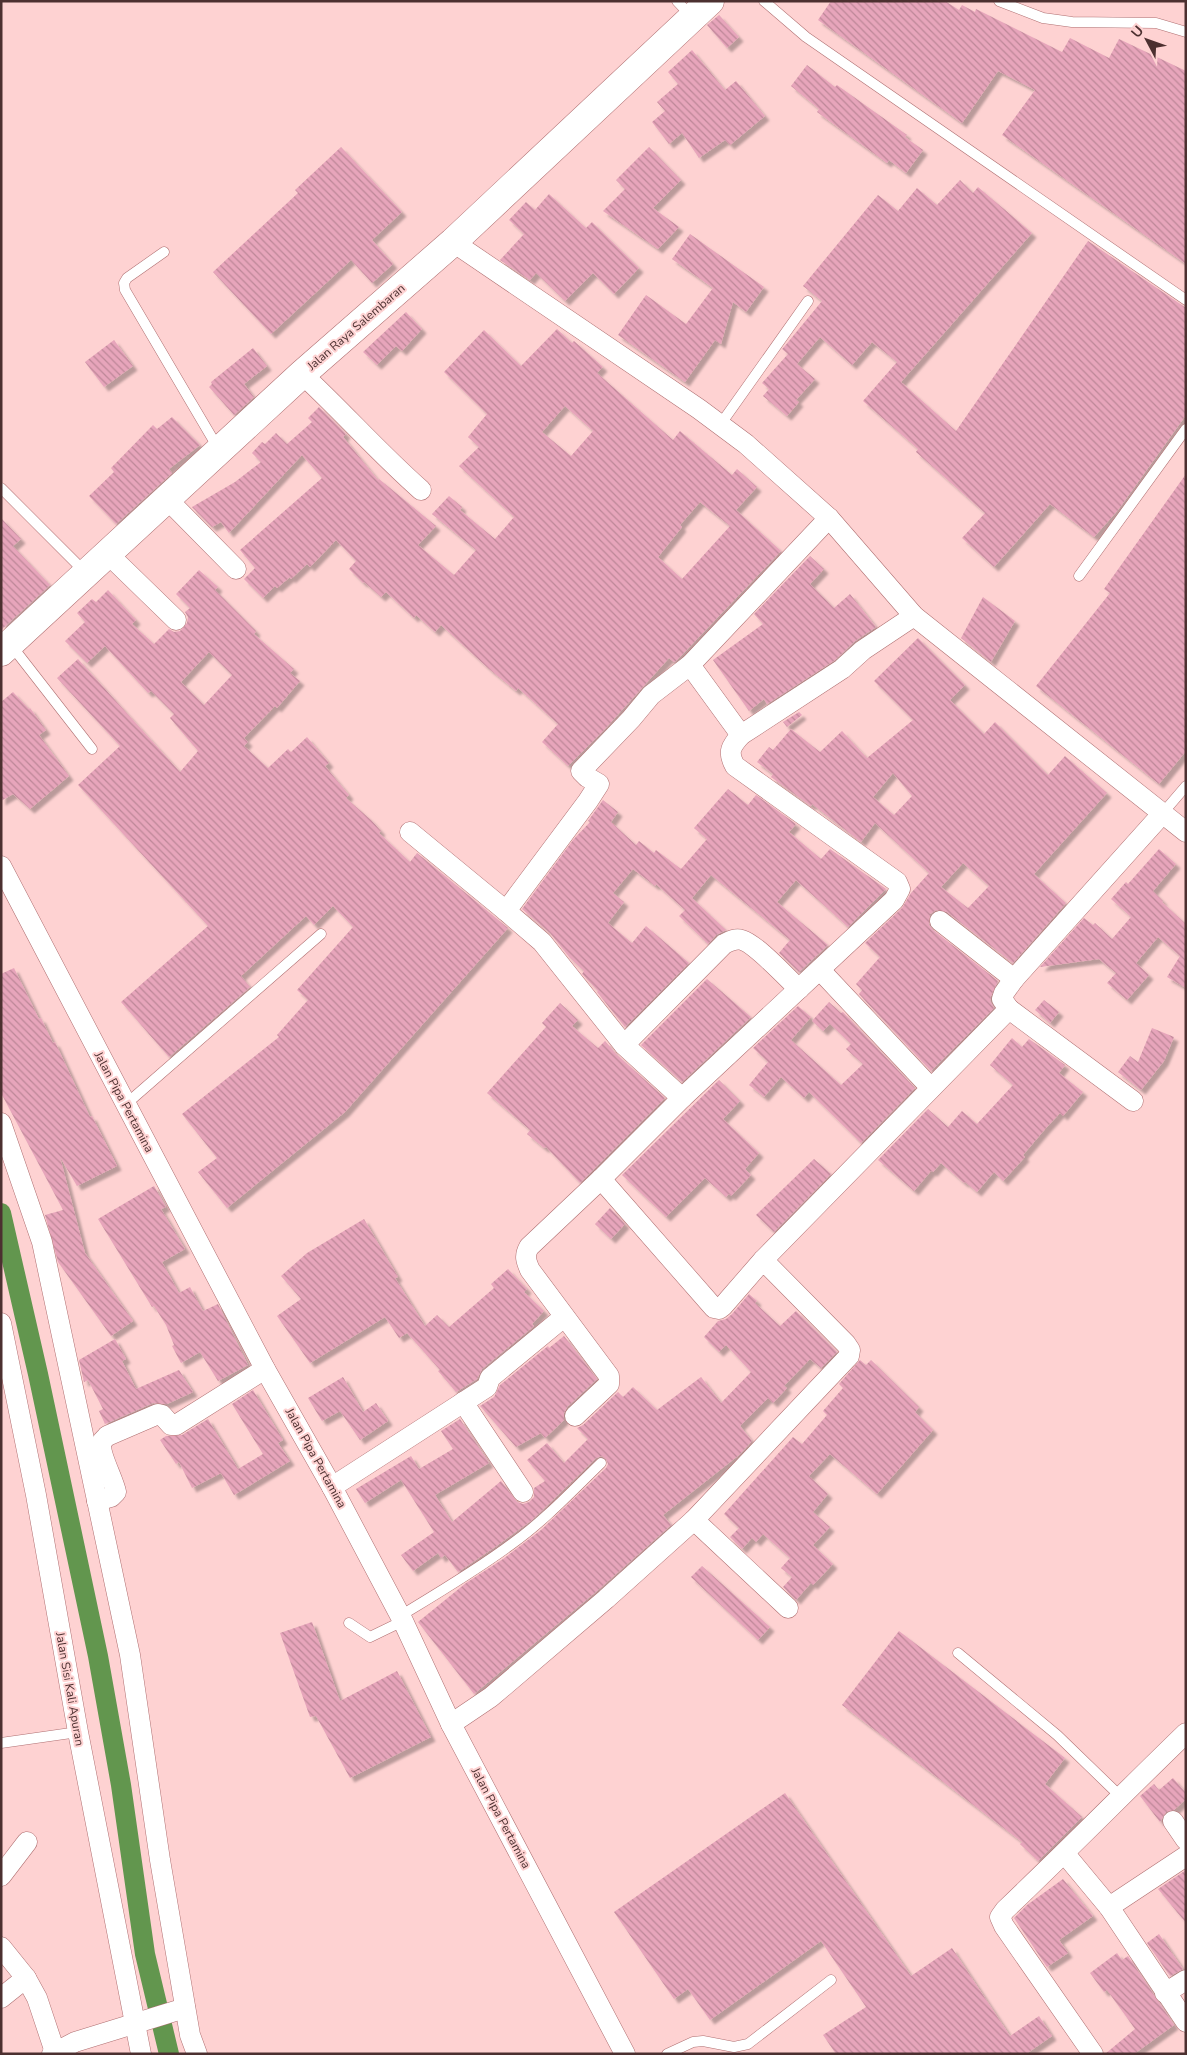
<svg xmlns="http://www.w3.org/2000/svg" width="1187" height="2055" font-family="'Nunito Sans',sans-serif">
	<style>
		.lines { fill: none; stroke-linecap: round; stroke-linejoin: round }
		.canal { stroke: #62964e; stroke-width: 20 }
		.building { fill: url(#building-back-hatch); fill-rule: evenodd; filter: url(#shadow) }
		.service-casing { stroke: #af6f71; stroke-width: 11 }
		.minor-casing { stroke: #af6f71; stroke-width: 21 }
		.secondary-casing { stroke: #af6f71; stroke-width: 29 }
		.service { stroke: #fff; stroke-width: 10 }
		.minor { stroke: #fff; stroke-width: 20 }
		.secondary { stroke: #fff; stroke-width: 28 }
		.labels { text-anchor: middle; stroke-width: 4; stroke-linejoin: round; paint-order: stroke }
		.street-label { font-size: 12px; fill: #4c3030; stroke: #fed2d2 }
	</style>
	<defs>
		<pattern id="building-back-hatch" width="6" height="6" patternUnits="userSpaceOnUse" patternTransform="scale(1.25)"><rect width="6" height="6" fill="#e7a5bb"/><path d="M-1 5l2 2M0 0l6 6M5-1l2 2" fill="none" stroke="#bd8798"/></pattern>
		<filter id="shadow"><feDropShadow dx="4.5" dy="4.5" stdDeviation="1" flood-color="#0004"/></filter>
	</defs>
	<rect width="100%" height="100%" fill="#fed2d2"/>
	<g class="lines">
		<path class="canal" d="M1 1213 38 1374 98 1656 121 1785 145 1954 169 2054"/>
	</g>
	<g class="building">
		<path d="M831 1H945L959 10 962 5 975 12 976 9 1062 52 1070 38 1109 58 1119 39 1186 71V264L1002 135 1035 90 998 71 962 123 818 20Z"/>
		<path d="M719 15 739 37 727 48 707 25Z"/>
		<path d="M692 50 725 90 736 81 765 116 730 145 725 140 699 158 682 133 669 144 652 122 665 111 657 102 678 84 668 72Z"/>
		<path d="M807 65 835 87 837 85 907 135 905 137 923 150 906 173 889 160 887 163 817 112 819 109 791 86Z"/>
		<path d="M341 147 402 212 372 240 393 264 372 283 351 260 271 334 213 272 298 193 295 190Z"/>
		<path d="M649 147 681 180 653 208 679 227 658 249 603 211 625 189 616 180Z"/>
		<path d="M960 180 973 193 978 187 1032 233 901 382 956 431 1088 241 1186 308V415L1118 510 1094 537 1050 504 994 567 962 538 985 513 916 452 918 449 863 401 897 362 872 342 852 365 820 337 797 364 815 379 796 400 799 402 787 416 763 396 769 389 762 383 788 354 782 349 784 347 822 301 803 286 878 195 898 211 917 188 937 205Z"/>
		<path d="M549 194 586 228 592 222 639 268 614 294 593 273 565 301 536 273 530 280 500 260 524 234 509 220 526 202 535 210Z"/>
		<path d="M690 234 764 287 746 312 733 302 721 344 715 340 685 382 618 335 646 295 686 324 713 288 672 259Z"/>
		<path d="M406 312 422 329 402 351 396 346 377 365 363 352Z"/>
		<path d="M557 329 572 343 574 341 603 367 597 373 673 440 680 431 732 475 737 469 757 487 736 510 781 551 677 660 674 662 669 658 603 731 568 766 542 742 558 724 518 688 516 691 489 669 441 625 435 632 416 615 414 618 386 592 381 597 364 582 363 583 349 569 356 561 336 540 310 567 307 564 291 579 290 577 277 588 275 586 263 598 244 579 255 568 240 550 322 478 302 455 229 533 221 522 212 527 192 507 235 482 261 462 252 453 262 442 265 444 276 433 287 444 312 422 308 418 319 407 346 434 343 437 378 480 379 479 436 526 418 545 454 575 476 550 432 514 449 496 462 507 460 510 495 539 514 517 459 466 479 447 468 437 487 414 444 372 484 330 521 366ZM565 406 593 431 571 456 542 432ZM700 502 730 526 682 579 658 557 682 527 680 525Z"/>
		<path d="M114 340 133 366 104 387 85 362Z"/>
		<path d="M253 348 267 366 244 384 254 397 234 415 209 387 212 384 211 382Z"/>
		<path d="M172 417 200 445 169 469 172 473 116 524 89 496 114 472 111 468 153 425 157 429Z"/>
		<path d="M1186 474V751L1159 784 1036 686 1110 593 1104 589Z"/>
		<path d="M1 518 21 539 13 546 50 585 1 630Z"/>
		<path d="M810 556 824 569 810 584 834 608 850 594 876 627 855 641 835 660 767 704 764 699 749 711 713 660 763 624 754 614Z"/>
		<path d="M199 570 218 587 215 590 256 631 254 634 294 669 290 673 300 681 277 708 275 706 244 738 248 742 244 746 268 768 288 749 291 752 307 737 329 763 325 766 349 795 346 798 371 820 381 831 379 833 410 862 417 853 508 928 345 1112 227 1208 198 1172 217 1158 182 1114 279 1037 277 1035 308 1000 297 990 353 927 333 906 314 925 306 916 241 976 250 987 169 1057 121 1002 208 926 78 785 120 746 57 678 78 659 180 772 198 751 170 718 174 714 151 691 148 693 105 646 87 663 65 641 85 622 77 613 92 599 96 602 108 590 136 620 132 624 154 644 169 629 174 632 180 631 187 623 188 617 185 612 190 608 176 594ZM209 652 232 675 204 705 181 682Z"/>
		<path d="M983 597 1015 621 991 662 961 638Z"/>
		<path d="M918 638 965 685 950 700 984 734 995 722 1048 775 1065 756 1107 793 1034 874 1066 903 1013 963 947 912 936 910 930 914 929 925 933 930 998 981 991 996 990 1001 994 1008 931 1071 859 994 862 990 856 984 880 957 865 943 902 908 911 893 929 873 875 823 861 842 812 804 811 806 771 777 773 774 757 762 769 747 773 750 791 729 820 752 842 731 867 758 913 720 874 681ZM893 773 912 796 894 815 873 797ZM963 863 989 886 968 908 941 887Z"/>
		<path d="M13 692 29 709 30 708 46 730 39 735 69 776 30 809 13 794 1 801V702Z"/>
		<path d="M799 712 802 715 787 727 783 722Z"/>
		<path d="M728 789 748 805 756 795 796 824 789 832 821 859 830 849 886 889 848 927 796 880 777 902 828 945 799 972 779 953 790 940 711 875 692 898 726 930 716 935 708 944 679 916 685 910 656 884 655 886 633 869 613 893 624 902 608 923 632 943 646 926 689 963 625 1027 597 992 598 991 582 974 584 971 570 958 550 933 522 909 573 840 590 822 588 821 603 800 618 812 611 822 636 845 639 841 654 853 656 850 681 869 707 839 694 828Z"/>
		<path d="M1159 849 1176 864 1153 891 1163 901 1162 902 1186 924V988L1167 977 1180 956 1158 937 1136 963 1149 975 1127 1000 1107 983 1116 973 1099 959 1040 967 1084 918 1093 925 1095 923 1112 939 1131 917 1111 899 1126 882 1128 884Z"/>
		<path d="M14 968 39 1019 41 1018 53 1043 55 1042 90 1117 92 1116 117 1166 77 1186 60 1157 85 1253 133 1321 111 1336 58 1262 45 1215 63 1210 1 1093V974Z"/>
		<path d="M707 979 751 1017 682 1082 641 1045Z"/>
		<path d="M1044 1000 1059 1012 1050 1023 1035 1010Z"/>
		<path d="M829 1002 841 1013 843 1012 915 1088 861 1143 809 1092 804 1098 781 1077 764 1097 749 1085 768 1062 753 1048 798 1006 811 1017 791 1040 841 1085 863 1064 846 1049 851 1044 830 1024 823 1031 812 1021Z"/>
		<path d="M560 1003 578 1020 572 1026 598 1048 605 1041 616 1054 665 1098 580 1183 546 1147 544 1148 527 1134 530 1130 487 1093 546 1027 542 1023Z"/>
		<path d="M1152 1028 1174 1037 1164 1061 1141 1090 1118 1072 1130 1056 1138 1062Z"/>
		<path d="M1012 1038 1022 1047 1029 1039 1065 1065 1059 1073 1083 1092 1063 1116 1060 1113 1046 1128 1023 1155 1025 1157 1003 1181 994 1172 977 1192 965 1182 964 1183 941 1163 933 1172 931 1171 914 1191 878 1160 928 1109 948 1127 962 1111 977 1124 1013 1085 990 1065Z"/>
		<path d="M719 1080 740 1101 723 1119 759 1153 745 1169 751 1175 731 1196 729 1194 726 1197 705 1178 666 1217 622 1175Z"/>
		<path d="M814 1159 831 1174 774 1232 756 1215Z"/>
		<path d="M154 1186 166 1207 161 1209 185 1249 162 1262 179 1293 190 1287 203 1311 218 1304 248 1365 218 1381 200 1352 181 1363 172 1346 174 1345 166 1325 154 1306 152 1307 98 1219Z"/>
		<path d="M610 1208 625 1224 611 1239 595 1224Z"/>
		<path d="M364 1219 398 1277 395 1278 425 1326 437 1315 449 1327 494 1288 491 1284 508 1269 527 1289 524 1292 544 1311 532 1324 534 1326 482 1369 477 1379 456 1392 438 1371 440 1370 407 1333 399 1338 385 1317 310 1363 277 1316 301 1299 281 1276 307 1253Z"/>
		<path d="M749 1294 757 1301 755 1303 780 1326 796 1311 837 1352 821 1368 810 1359 784 1386 787 1388 773 1403 768 1398 740 1426 752 1441 739 1455 663 1515 671 1525 598 1590 474 1694 418 1622 466 1583 503 1559 541 1530 606 1468 608 1464 606 1459 602 1456 596 1458 532 1520 495 1547 458 1572 445 1555 441 1558 438 1553 413 1571 401 1555 434 1532 401 1480 365 1503 356 1489 411 1456 419 1469 453 1449 441 1431 460 1419 489 1463 435 1495 452 1522 501 1481 517 1502 523 1504 529 1502 534 1497V1488L545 1481 527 1460 547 1443 564 1463 588 1439 577 1428 583 1425 618 1392 623 1397 633 1387 657 1410 701 1377 721 1403 751 1372 726 1345 719 1352 704 1337 718 1321 726 1319 732 1314Z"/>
		<path d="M564 1336 597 1379 567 1407 564 1413V1420L545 1438 541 1433 516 1447 480 1406 494 1397 500 1385 548 1346 549 1348Z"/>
		<path d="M115 1339 126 1359 122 1361 136 1389 179 1370 193 1392 167 1404 153 1403 105 1424 99 1411 103 1409 88 1380 84 1382 79 1360Z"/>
		<path d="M860 1360 866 1365 871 1360 919 1407 915 1412 933 1430 877 1494 830 1454 809 1476 828 1494 813 1512 830 1527 813 1545 833 1564 813 1585 811 1583 796 1600 783 1587 792 1577 781 1568 790 1558 763 1534 756 1542 752 1538 742 1549 730 1537 739 1528 724 1514 793 1437 802 1444 827 1415 823 1411 843 1388 839 1384Z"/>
		<path d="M343 1377 363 1412 376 1403 388 1421 360 1440 340 1411 322 1421 308 1398Z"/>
		<path d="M253 1390 283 1440 278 1443 290 1461 234 1495 221 1473 192 1488 179 1462 176 1464 160 1440 166 1436 182 1435 208 1419 238 1469 263 1454 232 1404Z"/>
		<path d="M702 1566 770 1627 758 1640 691 1577Z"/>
		<path d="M312 1622 340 1701 397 1671 431 1737 350 1778 316 1716 310 1717 280 1633Z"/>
		<path d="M899 1631 1065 1758 1045 1784 1082 1817 1038 1861 1020 1844 1022 1842 842 1705Z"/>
		<path d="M1173 1778 1186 1793V1799L1174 1810 1166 1812 1160 1822 1140 1796 1154 1784 1159 1790Z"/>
		<path d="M785 1793 911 1976 952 1948 1010 2036 1039 2016 1052 2036 1026 2054H836L823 2035 866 2007 821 1941 710 2020 688 1989 674 1999 614 1912Z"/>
		<path d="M1186 1870V1923L1158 1889Z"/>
		<path d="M1063 1879 1093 1916 1059 1940 1068 1953 1047 1967 1014 1918 1027 1905Z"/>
		<path d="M1159 1934 1183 1969 1170 1976 1147 1943Z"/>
		<path d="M1117 1953 1122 1960 1128 1956 1174 2025 1134 2054H1105L1135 2029 1107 1990 1104 1992 1090 1973Z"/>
	</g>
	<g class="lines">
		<defs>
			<g id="service">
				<path d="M677 1 692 17"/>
				<path d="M764 1 806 37 1186 300"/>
				<path d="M999 1 1043 18 1072 22 1156 23 1186 32"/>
				<path d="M164 252 127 278 124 283 125 290 218 448"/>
				<path d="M720 425 808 301"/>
				<path d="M1 488 85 572"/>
				<path d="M1079 576 1186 429"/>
				<path d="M11 645 92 749"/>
				<path d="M1162 814 1186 786"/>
				<path d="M125 1105 321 934"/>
				<path d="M400 1616C438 1593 477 1570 513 1543 545 1520 572 1491 601 1463"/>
				<path d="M349 1623 370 1637 403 1621"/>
				<path d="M958 1653 1057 1735 1120 1796"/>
				<path d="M1 1743 78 1732"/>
				<path d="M667 2054 693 2042 703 2041 734 2047 748 2044 831 1980"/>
			</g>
			<g id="minor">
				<path d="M453 242 699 409 746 444 829 518 914 616 1186 832"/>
				<path d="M302 374C343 412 379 453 421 490"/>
				<path d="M167 499 236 569"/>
				<path d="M107 553 176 620"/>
				<path d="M690 665 741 735"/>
				<path d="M410 832 506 911"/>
				<path d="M1 866 265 1369 332 1487 403 1621 451 1724 625 2054"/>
				<path d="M940 921 1014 979"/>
				<path d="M820 970 931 1088"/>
				<path d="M1009 1009 1133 1101"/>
				<path d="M624 1045 724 944C730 941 735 938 742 940 756 944 787 978 799 989"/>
				<path d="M682 1098 624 1045 542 942 506 911 588 801 599 784 587 777 581 771 631 719 651 695 690 665 829 518"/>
				<path d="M1 1123 42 1242 130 1655 160 1860 190 2035 197 2054"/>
				<path d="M763 1260 1009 1009 1002 999 1004 993 1014 979 1162 814"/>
				<path d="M1 1323 36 1495 78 1732 141 2054"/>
				<path d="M463 1402 523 1492"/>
				<path d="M575 1416 609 1384V1376L530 1270C526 1261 524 1256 529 1247L601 1179 682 1098 894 900 900 889 897 882 735 766C727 752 731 746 741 735L842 669 863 650 914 616"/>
				<path d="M332 1487 487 1387 490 1378 564 1317"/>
				<path d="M97 1501 111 1497 116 1492C114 1480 97 1450 102 1442 103 1439 106 1438 107 1436L158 1414 162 1415 171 1425H176L265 1369"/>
				<path d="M694 1520 788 1608"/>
				<path d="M451 1724 491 1697 606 1599 694 1520 849 1356 850 1350 846 1344 763 1260 723 1306 719 1309 714 1308 601 1179"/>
				<path d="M1173 1821 1186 1840"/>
				<path d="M1065 1854 1109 1907 1186 2022"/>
				<path d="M1 1876 27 1842"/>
				<path d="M1109 1907 1186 1856"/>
				<path d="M1 1947 26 1978 37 1998 55 2052"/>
				<path d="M1165 1993 1186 1980"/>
				<path d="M1 1998 26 1978"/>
				<path d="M52 2054 75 2042 185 2008"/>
				<path d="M1093 2054 1004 1926 1000 1917 1005 1910C1066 1852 1125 1792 1186 1733"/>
			</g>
			<path id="secondary" d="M1 652 302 374 453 242 710 1"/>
		</defs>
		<use href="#service" class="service-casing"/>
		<use href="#minor" class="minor-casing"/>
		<use href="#secondary" class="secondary-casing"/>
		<use href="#service" class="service"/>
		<use href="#minor" class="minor"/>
		<use href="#secondary" class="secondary"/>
	</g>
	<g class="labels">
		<g class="street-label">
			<text transform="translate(356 327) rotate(-41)" y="4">Jalan Raya Salembaran</text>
			<text transform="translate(124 1102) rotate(62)" y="4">Jalan Pipa Pertamina</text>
			<text transform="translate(316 1458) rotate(61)" y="4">Jalan Pipa Pertamina</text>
			<text transform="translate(70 1689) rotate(80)" y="4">Jalan Sisi Kali Apuran</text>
			<text transform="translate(501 1818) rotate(62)" y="4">Jalan Pipa Pertamina</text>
		</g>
	</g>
	<rect width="1187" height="2055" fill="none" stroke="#4c3030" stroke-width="5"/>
	<g transform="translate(1147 40) rotate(311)" stroke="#fed2d2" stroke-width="4" paint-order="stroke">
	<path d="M0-4L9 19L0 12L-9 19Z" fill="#4c3030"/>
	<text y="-8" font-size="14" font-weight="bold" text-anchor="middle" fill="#4c3030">U</text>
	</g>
</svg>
